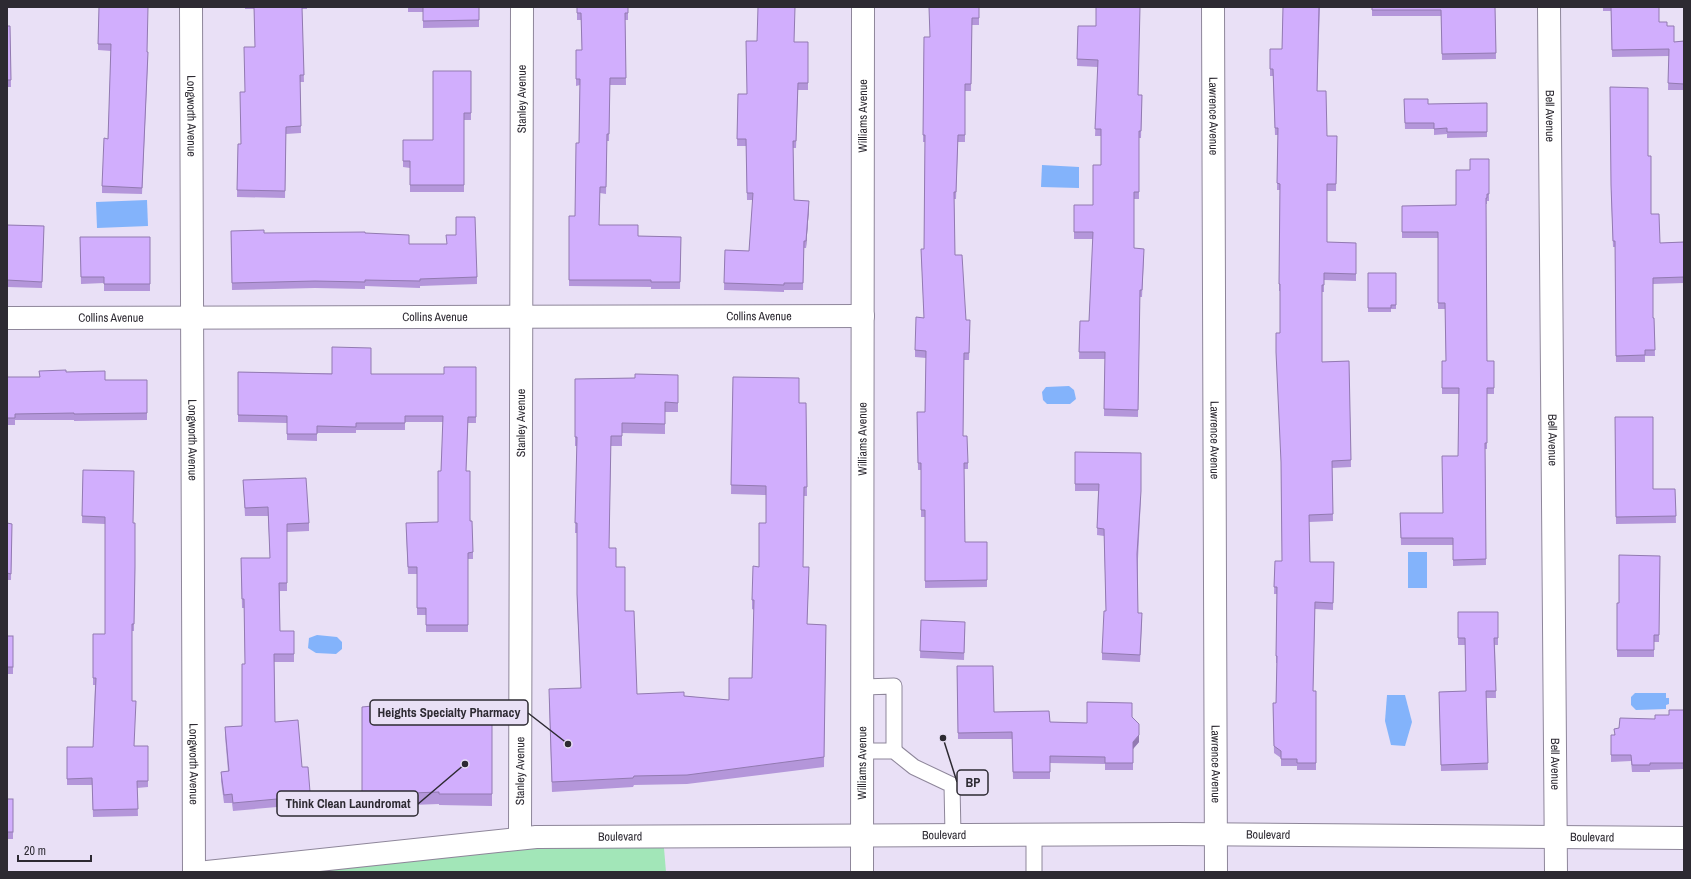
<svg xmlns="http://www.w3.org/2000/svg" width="1691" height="879" font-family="'Archivo Narrow',sans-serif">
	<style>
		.green { fill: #a2e6b8 }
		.water { fill: #83b3fb }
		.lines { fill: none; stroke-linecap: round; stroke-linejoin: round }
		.lane-casing { stroke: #8e869a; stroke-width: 17 }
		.street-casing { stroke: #8e869a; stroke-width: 24 }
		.secondary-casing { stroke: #8e869a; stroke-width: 24 }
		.lane { stroke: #fff; stroke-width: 15 }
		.street { stroke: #fff; stroke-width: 22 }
		.secondary { stroke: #fff; stroke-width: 22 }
		.wall { fill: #b496da }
		.shaded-wall { fill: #927ab1 }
		.building { fill: #d1aefd; stroke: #927ab1 }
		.labels { text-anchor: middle; stroke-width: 4; stroke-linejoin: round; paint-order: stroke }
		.street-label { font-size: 12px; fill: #2d2a32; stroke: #e9e0f6 }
		.leader { fill: none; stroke: #2d2a32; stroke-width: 1.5 }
		.callout-dot { fill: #2d2a32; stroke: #e9e0f6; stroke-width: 1.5 }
		.callout { fill: #e9e0f6; stroke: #2d2a32; stroke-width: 1.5 }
		.callout-label { font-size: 13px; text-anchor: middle; font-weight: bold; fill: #2d2a32 }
	</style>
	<rect width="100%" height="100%" fill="#e9e0f6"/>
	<path class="green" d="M663 836 666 872H209Z"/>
	<g class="water">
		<path d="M1042 165 1079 167V188L1041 187Z"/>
		<path d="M147 200 148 226 97 228 96 202Z"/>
		<path d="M1069 386 1074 390 1076 399 1070 404H1047L1043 400 1042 392 1046 387Z"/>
		<rect x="1408" y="552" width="19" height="36"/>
		<path d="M317 635 337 637 342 642V649L336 654 316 653 308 648 309 638Z"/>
		<path d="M1635 693H1666V698H1669V704L1666 705V709L1636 710 1631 705V697Z"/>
		<path d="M1387 695H1405L1412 722 1405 746 1391 745 1385 721Z"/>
	</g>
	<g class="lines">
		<defs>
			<g id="lane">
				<path d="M863 687 894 686V751"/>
				<path d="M863 751H894L914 767 952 785 953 835"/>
				<path d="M1034 872V834"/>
			</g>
			<g id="street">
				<path id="s1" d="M191 7 194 872"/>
				<path id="s2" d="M1213 7 1216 872"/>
				<path id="s3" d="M1549 7 1556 872"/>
				<path id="s4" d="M7 318 863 316"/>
				<path id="s5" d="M520 838 522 7"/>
			</g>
			<g id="secondary">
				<path id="s6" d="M207 872 536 837 1177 834 1684 838"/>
				<path id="s7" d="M862 872 863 7"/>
			</g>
		</defs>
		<use href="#lane" class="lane-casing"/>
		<use href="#street" class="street-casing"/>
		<use href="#secondary" class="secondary-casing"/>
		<use href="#lane" class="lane"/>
		<use href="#street" class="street"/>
		<use href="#secondary" class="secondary"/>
	</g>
	<g class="wall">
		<path d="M99 7 147 52 148 59 142 194 102 193V186L108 139 111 51 98 50Z"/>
		<path d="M245 7H307V9H302L304 82H300L301 133 286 134 285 198 237 197 238 144H241L245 92 255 47 254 9H245Z"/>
		<path d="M408 7H479V27L423 28V12H408Z"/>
		<path d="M577 7H628V20H625L626 85H610L609 141H607L606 194 600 193 599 225 638 236 681 237 680 289H651V287L569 286V216H575L579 143 580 85 576 86V50H582L581 20H577Z"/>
		<path d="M979 7V25H972L971 91H965V142H958L956 199H954L955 255 966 320 970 327 969 360H964L963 436 968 463V469H964L965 542H987V587L925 588V517H921V470H918L917 412H925L926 358 915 357V350L924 318 921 249H924L925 142H923L924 37H930Z"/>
		<path d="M1278 7H1326V8H1320L1317 91 1327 136H1337L1336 191H1327V242L1356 243V281L1324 280V292H1322V362L1349 361 1351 467 1332 468 1333 521 1309 522 1310 562H1334L1333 610 1315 609 1313 691H1316V770H1297V766H1281V758L1274 753 1273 703H1276L1277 663H1276L1277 594H1274L1275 561H1282L1280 291H1279L1280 190H1277L1278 135H1275L1273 76H1270V69L1282 49 1283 8H1278Z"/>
		<path d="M1372 7H1495L1496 59 1442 60 1441 16H1372Z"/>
		<path d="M1603 7H1659V22L1667 26 1674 42 1684 41V90H1668L1669 56 1612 57 1611 11H1603Z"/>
		<path d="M7 26H10L11 87H7Z"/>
		<path d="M1078 26 1138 95H1142L1141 138H1139V199H1134V248L1144 256 1142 297H1140L1138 417 1104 416 1105 359H1079L1080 321H1089L1093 239H1074V205H1093L1101 165V136H1095L1098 67 1077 66Z"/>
		<path d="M794 42H808V90H798L796 148H793L794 200 809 208 806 248H804L803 290H784V292L724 290 725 250 749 251 753 200H747L746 146H737L738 94H747Z"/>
		<path d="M471 71V120H464V192H410V168L403 167V140H433Z"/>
		<path d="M1404 99 1428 104 1487 103V137L1447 138V134L1434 135V129H1405Z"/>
		<path d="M1648 156 1651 214 1660 243 1684 242V283L1653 284V318H1654L1655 356H1645V362H1616L1615 247H1613L1611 191Z"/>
		<path d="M1489 159V201H1487V204H1486L1487 361H1494V394H1487V449H1485L1486 565 1453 566V545H1401L1400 513H1443L1458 456 1459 394H1442V361H1446L1445 309H1438V238H1402V206L1456 205 1470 170Z"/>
		<path d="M7 225 44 226 42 288 7 287Z"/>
		<path d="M231 231 264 233H365L409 244 477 277V284L420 286V288L365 286V289L315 288 232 290Z"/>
		<path d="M80 237H150V291H104V283L81 284Z"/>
		<path d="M1368 273H1396V309H1391V312H1368Z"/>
		<path d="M476 367V423H468L466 471 473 552V559H468V632H426V615H417V574H408L406 530 438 522 441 471 443 422H405V430H356V433H317V441L287 440V423L238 422V372L371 374H444Z"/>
		<path d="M66 372 105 380H147V420L74 421V420H15V425H7V377H39Z"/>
		<path d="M678 375V412H665V434L622 433V446H611L609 548 616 567 625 611 637 694 684 696 729 700 752 678 754 610 752 609V600L759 567 766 523V495L731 494 733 377 799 403H806L807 496H804L803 567 809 577 807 624 826 625 824 767 687 784 634 785 633 787 552 792 549 698 581 688 577 604V533H575L577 446H575V379L635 378Z"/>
		<path d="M1615 417 1653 489H1675L1676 523 1616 524Z"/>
		<path d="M1075 452 1141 497 1138 559V613L1142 620 1140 662 1102 660V653L1106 611 1104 536 1097 535 1098 491H1075Z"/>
		<path d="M83 470 133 523H135L134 631H132V701L134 746H148V787L137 788 138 816 93 817 92 785H67V747H93L95 685H93V634H105V524L82 523Z"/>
		<path d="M243 480 309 523V531L287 532V591H280V631H294V662H274L275 722 302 767 311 804V813L278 816 277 807 233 811 232 803H224L221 781V772L228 771 225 736V727L242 726 245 664 244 608H242L241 558H270L268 516H245Z"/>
		<path d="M7 523 12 524 11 580H7Z"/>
		<path d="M1660 556 1659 642H1654V657H1617V603H1619Z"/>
		<path d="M1458 612H1498V645H1495L1496 698H1486L1488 770 1441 771 1439 692 1466 691 1465 645H1458Z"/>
		<path d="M921 620 965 629 964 660 920 658Z"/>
		<rect x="7" y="636" width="6" height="38"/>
		<path d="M957 666 994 712 1050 722 1087 723 1132 717 1139 742 1133 749V770H1105V764L1050 763V779H1013L1012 739H958Z"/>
		<path d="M362 707 383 717 439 715 492 711V806L439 805V804L384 806V814L362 815Z"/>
		<path d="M1684 710V769L1650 770V772H1632L1631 761 1611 762V735H1614L1619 728 1669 715Z"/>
		<rect x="7" y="799" width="6" height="40"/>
	</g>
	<g class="shaded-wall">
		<path d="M809 201V208L806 248V241Z"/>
		<path d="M1139 735V742L1133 749V742Z"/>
	</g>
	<g class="building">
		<path d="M99 7H148L147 52H148L142 188 102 186 104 138 108 139 111 44H98Z"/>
		<path d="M254 7H302L304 75H300L301 126 286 127 285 191 237 190 238 144H241L240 92H245L244 47H255Z"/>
		<path d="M423 7H479V20L423 21Z"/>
		<path d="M577 7H628V13H625L626 78H610L609 134H607L606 187H600L599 225H638V236L681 237 680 282H651V280H569V216H575L576 143H579L580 79H576V50H582L581 13H577Z"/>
		<path d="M758 7H795L794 42H808V83H798L796 141H793L794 200 809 201 806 241H804L803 283H784V285L724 283 725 250 749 251 753 193H747L746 139H737L738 94H747L746 41H757Z"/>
		<path d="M929 7H979V18H972L971 84H965V135H958L956 192H954L955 255H962L966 320H970L969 353H964L963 436H967L968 463H964L965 542H987V580L925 581V510H921V463H918L917 412H925L926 351 915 350 916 317 924 318 921 249H924L925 135H923L924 37H930Z"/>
		<path d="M1096 7H1140L1138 95H1142L1141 131H1139V192H1134V248L1144 249 1142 290H1140L1138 410 1104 409 1105 352H1079L1080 321H1089L1093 232H1074V205H1093V165H1101V129H1095L1098 60 1077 59 1078 26H1096Z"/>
		<path d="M1283 7H1319L1317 91H1326L1327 136H1337L1336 184H1327V242L1356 243V274L1324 273V285H1322V362L1349 361 1351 460 1332 461 1333 514 1309 515 1310 562H1334L1333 603 1315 602 1313 691H1316V763H1297V759H1281V751L1274 746 1273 703H1276L1277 656H1276L1277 587H1274L1275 561H1282L1281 462 1276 352V333H1280V284H1279L1280 184 1277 183 1278 128H1275L1273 69H1270V49H1282Z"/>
		<path d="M1372 7H1495L1496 53 1442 54 1441 10H1372Z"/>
		<path d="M1611 7H1659V22H1667V26H1674V42L1684 41V84L1668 83 1669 49 1612 50Z"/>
		<path d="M7 26H10L11 80H7Z"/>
		<path d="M433 71H471V113H464V185H410V161H403V140H433Z"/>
		<path d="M1610 87 1648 88V156H1651V214H1659L1660 243 1684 242V277L1653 278V318H1654L1655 350H1645V355L1616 356 1615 241H1613L1611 185Z"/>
		<path d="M1404 99H1428V104L1487 103V132H1447V128L1434 129V123H1405Z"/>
		<path d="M1470 159H1489V194H1487V198H1486L1487 361H1494V388H1487V443H1485L1486 559 1453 560V538H1401L1400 513H1443L1442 456H1458L1459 388H1442V361H1446L1445 303H1438V232H1402V206L1456 205V170H1470Z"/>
		<path d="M456 217H475L477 277 420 279V281L365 280V282L315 281 232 283 231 231 264 230V233L365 232V233L409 235V244H447L446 235H456Z"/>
		<path d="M7 225 44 226 42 282 7 280Z"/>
		<path d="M80 237H150V284H104V277H81Z"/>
		<path d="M1368 273H1396V305H1391V308H1368Z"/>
		<path d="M332 347 371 348V374H444V367H476V417H468L466 471H470V521H472L473 552 468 553V625H426V608H417V567H408L406 523 438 522V471H441L443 416H405V423H356V427L317 426V434H287V416L238 415V372L332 374Z"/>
		<path d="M66 370V372L105 371V380H147V413L74 414V413L15 414V418H7V377H40L39 371Z"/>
		<path d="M635 374 678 375V403L665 402V424L622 423V436H611L609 548H616V567H625V611H634L637 694 684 692V696L729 700V678H752L754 600H752L753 566 759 567V523H766V486L731 485 733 377 799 378V403H806L807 487H804L803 567H809L807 624 826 625 824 757 687 775 634 776 633 778 552 782 549 689 581 688 577 594V523H575L577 437H575V379L635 378Z"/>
		<path d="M1615 417H1653V489H1675L1676 516 1616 517Z"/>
		<path d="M1075 452 1141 453V491L1137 554 1138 613H1142L1140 655 1102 653 1104 611H1106L1104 529 1097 528 1099 484H1075Z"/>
		<path d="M83 470 134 471 133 523H135V567L134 624H132V701H136L134 746H148V781H137L138 809 93 810 92 778 67 779V747H93L96 678H93V634H105V517L82 516Z"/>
		<path d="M306 478 309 523 287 524V583H279L280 631H294V654H274L275 722 298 720 302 767H308L311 804 278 808 277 799 233 803 232 794 224 795 221 772 229 771 225 727 242 726V664H245L244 599H242L241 558H270L268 507 245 508 243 480Z"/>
		<path d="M7 523 12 524 11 574 7 573Z"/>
		<path d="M1619 555 1660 556 1659 635H1654V650H1617V603H1619Z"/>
		<path d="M1458 612H1498V638H1494L1496 691H1486L1488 763 1441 765 1439 692 1466 691 1465 638H1458Z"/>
		<path d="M921 620 965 622 964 653 920 651Z"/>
		<rect x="7" y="636" width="6" height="31"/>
		<path d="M957 666H993L994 712 1049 711 1050 722 1087 723V702L1132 703V717L1139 724V735L1133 742V763H1105V757L1050 756V772H1013L1012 732 958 733Z"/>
		<path d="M383 705V717L439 715V711H492V794H439V792L384 794V803H362V707Z"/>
		<path d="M1669 710H1684V763H1650V765H1632L1631 755H1611V735H1615L1614 729 1619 728 1620 718 1655 719V715H1669Z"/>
		<rect x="7" y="799" width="6" height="33"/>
	</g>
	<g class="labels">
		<g class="street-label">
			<text dy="4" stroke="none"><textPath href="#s5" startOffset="739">Stanley Avenue</textPath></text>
			<text dy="4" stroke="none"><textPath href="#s1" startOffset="109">Longworth Avenue</textPath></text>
			<text dy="4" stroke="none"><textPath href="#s7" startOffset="756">Williams Avenue</textPath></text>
			<text dy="4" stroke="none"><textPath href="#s2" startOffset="109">Lawrence Avenue</textPath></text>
			<text dy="4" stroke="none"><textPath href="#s3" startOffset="109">Bell Avenue</textPath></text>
			<text dy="4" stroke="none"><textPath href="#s4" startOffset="752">Collins Avenue</textPath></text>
			<text dy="4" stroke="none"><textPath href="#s4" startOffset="428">Collins Avenue</textPath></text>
			<text dy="4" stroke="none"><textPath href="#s4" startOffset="104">Collins Avenue</textPath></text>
			<text dy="4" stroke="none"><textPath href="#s5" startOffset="415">Stanley Avenue</textPath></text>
			<text dy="4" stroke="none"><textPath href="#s1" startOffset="433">Longworth Avenue</textPath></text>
			<text dy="4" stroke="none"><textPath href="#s7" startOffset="433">Williams Avenue</textPath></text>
			<text dy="4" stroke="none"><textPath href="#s2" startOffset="433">Lawrence Avenue</textPath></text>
			<text dy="4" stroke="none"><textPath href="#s3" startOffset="433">Bell Avenue</textPath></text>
			<text dy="4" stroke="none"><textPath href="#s1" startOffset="757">Longworth Avenue</textPath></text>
			<text dy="4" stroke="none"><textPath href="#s2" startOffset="757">Lawrence Avenue</textPath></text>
			<text dy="4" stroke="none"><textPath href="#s3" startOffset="757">Bell Avenue</textPath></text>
			<text dy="4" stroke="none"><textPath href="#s7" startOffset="109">Williams Avenue</textPath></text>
			<text dy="4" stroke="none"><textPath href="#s5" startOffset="67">Stanley Avenue</textPath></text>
			<text dy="4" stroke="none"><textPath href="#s6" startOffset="739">Boulevard</textPath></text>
			<text dy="4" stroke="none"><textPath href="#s6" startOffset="1063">Boulevard</textPath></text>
			<text dy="4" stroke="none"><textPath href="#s6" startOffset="415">Boulevard</textPath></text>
			<text dy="4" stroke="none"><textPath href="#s6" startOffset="1387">Boulevard</textPath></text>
		</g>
	</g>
	<path class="leader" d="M568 744L528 713M943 738L957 782M465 764L418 804"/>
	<g class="callout-dot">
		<circle cx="568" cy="744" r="4"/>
		<circle cx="943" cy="738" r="4"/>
		<circle cx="465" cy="764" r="4"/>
	</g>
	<g class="callout">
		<rect x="370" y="700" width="158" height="25" rx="4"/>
		<rect x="957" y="770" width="31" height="25" rx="4"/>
		<rect x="277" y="791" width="141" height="25" rx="4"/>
	</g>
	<g class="callout-label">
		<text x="449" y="717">Heights Specialty Pharmacy</text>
		<text x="973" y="787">BP</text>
		<text x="348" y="808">Think Clean Laundromat</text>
	</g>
	<rect width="1691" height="879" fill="none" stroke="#2d2a32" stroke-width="16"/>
	<path d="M18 855v6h73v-6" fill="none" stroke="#2d2a32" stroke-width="2"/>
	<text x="24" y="855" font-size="12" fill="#2d2a32" stroke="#e9e0f6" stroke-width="3" paint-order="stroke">20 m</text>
</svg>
